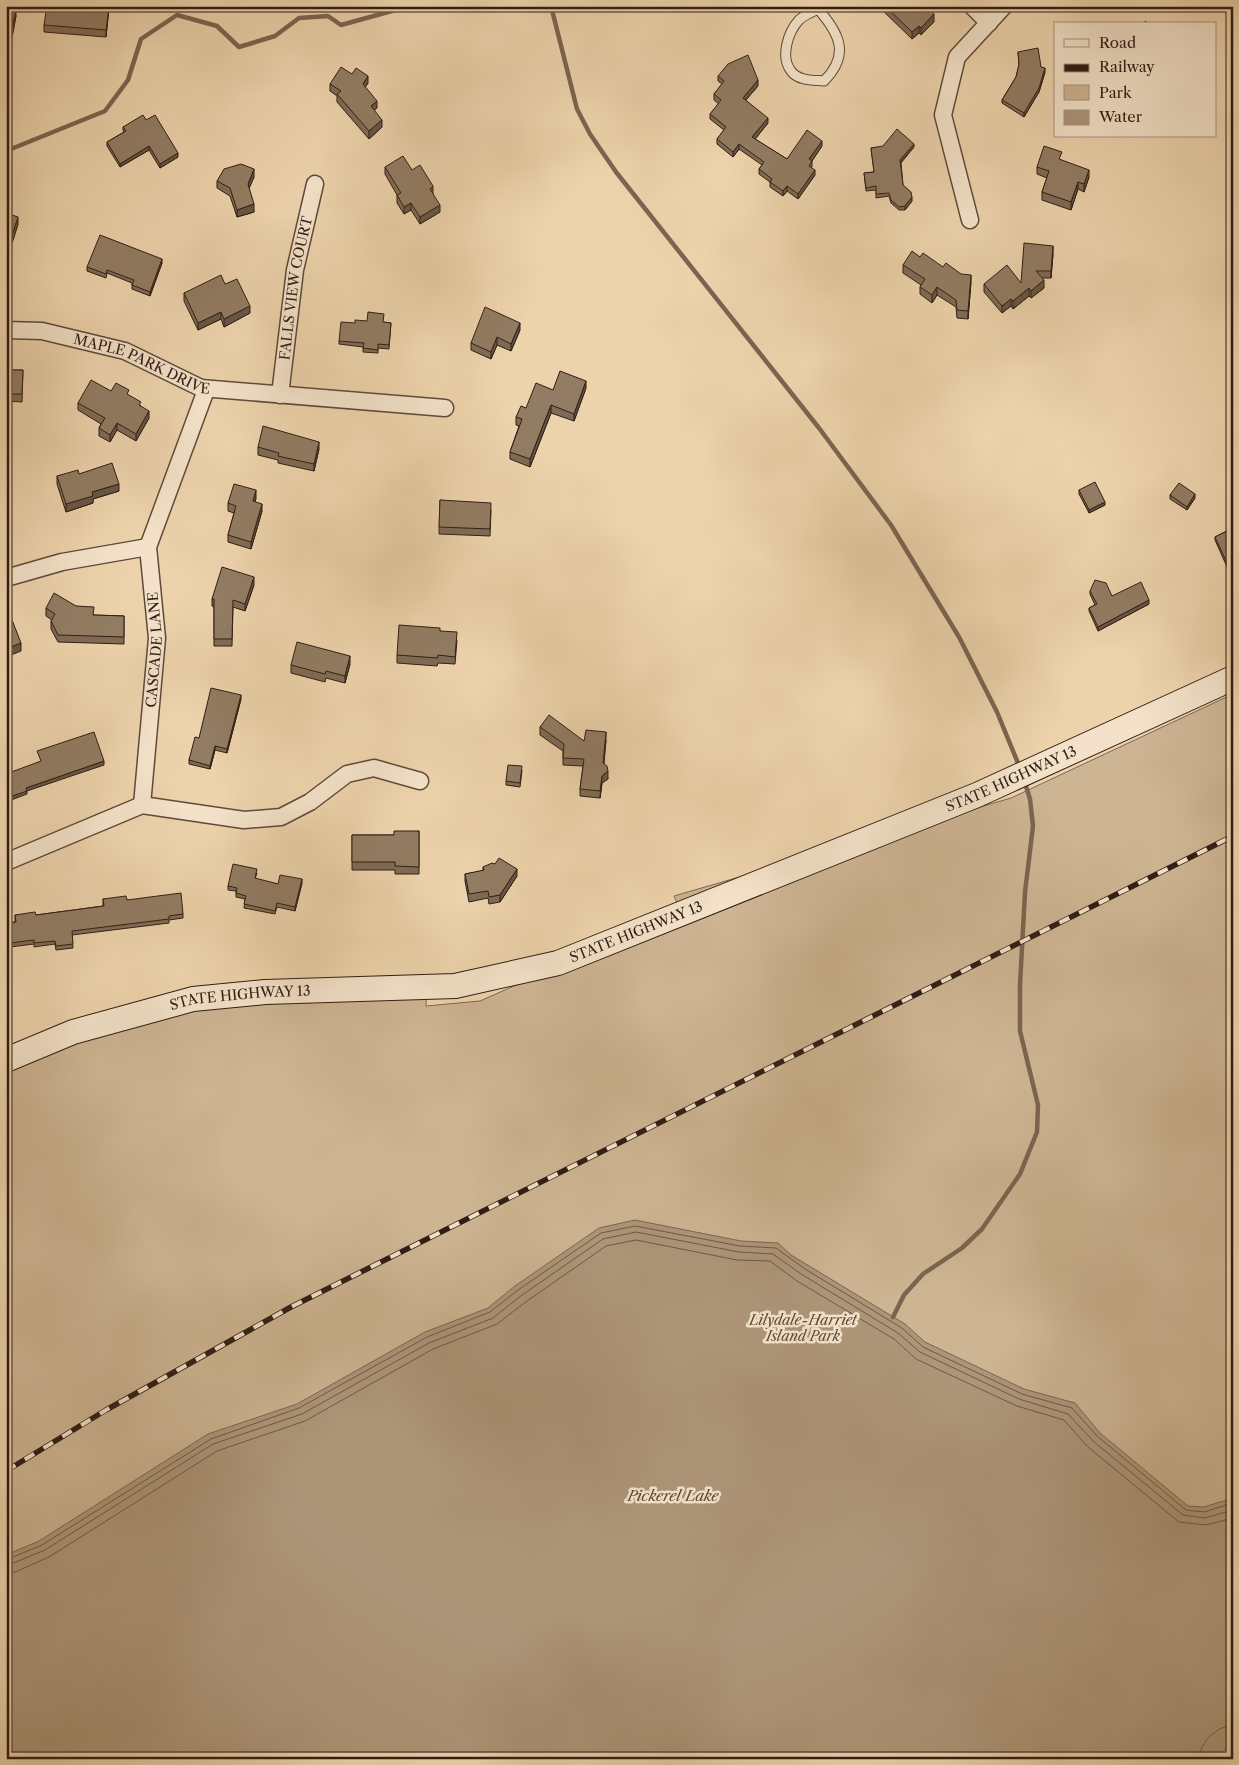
<svg xmlns="http://www.w3.org/2000/svg" width="1239" height="1765" font-family="'Libre Caslon Text',serif">
	<style>
		.green { fill: #cdb492; stroke: #7e6853 }
		.water { fill: #ad9578; stroke: #7b6550 }
		.lines { fill: none; stroke-linecap: round; stroke-linejoin: round }
		.shore { stroke: #6e5946; stroke-width: 1 }
		.stream { stroke: #7b6550; stroke-width: 4.5 }
		.lane-casing { stroke: #5f4a3a; stroke-width: 11 }
		.street-casing { stroke: #5f4a3a; stroke-width: 19 }
		.secondary-casing { stroke: #301d14; stroke-width: 26 }
		.lane { stroke: #f3e2c9; stroke-width: 9 }
		.street { stroke: #f3e2c9; stroke-width: 16 }
		.secondary { stroke: #f3e2c9; stroke-width: 24 }
		.rail-casing { stroke: #301d14; stroke-width: 5.5 }
		.rail { stroke: #f3e2c9; stroke-width: 4; stroke-dasharray: 11; stroke-linecap: butt }
		.wall { fill: #7e6b55; stroke: #301d14 }
		.shaded-wall { fill: #665745; stroke: #301d14 }
		.building { fill: #927c63; stroke: #301d14 }
		.labels { text-anchor: middle; stroke-width: 5; stroke-linejoin: round; paint-order: stroke }
		.street-label { font-size: 14px; fill: #301d14; stroke: #f3e2c9 }
		.park-label { font-size: 14px; font-style: italic; fill: #5f4a3a; stroke: #f3e2c9 }
		.water-label { font-size: 15px; font-style: italic; fill: #5c4737; stroke: #f3e2c9 }
	</style>
	<rect width="100%" height="100%" fill="#edd3ac"/>
	<filter id="stains"><feTurbulence type="fractalNoise" baseFrequency=".004" numOctaves="4"/><feColorMatrix values="0 0 0 0 .2 0 0 0 0 .09 0 0 0 0 .02 0 0 0 .5 -.17"/></filter>
	<radialGradient id="worn" r=".72"><stop offset=".6" stop-color="#630" stop-opacity="0"/><stop offset="1" stop-color="#630" stop-opacity=".3"/></radialGradient>
	<path class="green" d="M1233 694V1759H6V1066L90 1025 253 992 427 981 426 1006 480 1001 681 912 674 896 1011 798Z"/>
	<path class="water" d="M635 1220 741 1241 778 1243 791 1255 905 1324 925 1342 1024 1389 1075 1403 1100 1433 1188 1506 1204 1507 1233 1498V1742L1215 1759H6V1555L39 1541 208 1434 297 1404 425 1332 488 1308 515 1286 599 1228Z"/>
	<g class="lines">
		<g class="shore">
			<path d="M6 1560 42 1545 211 1439 299 1408 427 1337 490 1312 518 1290 601 1233 635 1226 740 1246 776 1248 805 1269 902 1328 923 1347 1022 1394 1072 1408 1097 1436 1186 1510 1204 1512 1233 1503"/>
			<path d="M6 1566 45 1550 213 1444 302 1414 429 1343 493 1318 522 1295 603 1239 636 1232 739 1252 773 1254 801 1274 898 1333 920 1352 1019 1399 1068 1414 1093 1441 1183 1515 1205 1518 1233 1510"/>
			<path d="M6 1573 15 1572 49 1557 217 1451 305 1421 433 1349 497 1324 527 1301 606 1246 636 1240 737 1260 770 1261 797 1281 894 1339 916 1359 1017 1406 1064 1420 1088 1447 1179 1522 1206 1525 1233 1518"/>
			<path d="M1199 1759C1199 1743 1217 1726 1233 1725"/>
		</g>
		<g class="stream">
			<path d="M551 6 577 109 590 134 616 172 819 428 891 525 959 637 997 712 1020 768"/>
			<path d="M6 151 105 111 128 80 141 39 177 15 217 26 239 47 275 36 299 18 328 16 341 25 410 6"/>
			<path d="M893 1317 904 1295 923 1274 962 1248 982 1229 1020 1174 1037 1132 1038 1105 1020 1031V985L1025 892 1033 826 1030 799 1024 780"/>
		</g>
		<defs>
			<path id="lane" d="M818 9C840 34 850 55 824 81 813 80 798 81 791 71 780 57 788 32 799 20 805 14 816 11 823 6"/>
			<g id="street">
				<path d="M972 6 989 23"/>
				<path d="M970 220 943 115 957 57 1004 6"/>
				<path id="s1" d="M6 330 42 331 125 351 201 388 445 408"/>
				<path id="s2" d="M280 395 295 270 315 184"/>
				<path d="M6 578 62 562 148 547"/>
				<path id="s3" d="M142 805 157 638 148 547 206 390 201 388"/>
				<path d="M6 862 142 805 244 820 281 817 310 802 347 774 374 768 420 781"/>
			</g>
			<g id="secondary">
				<path id="s4" d="M6 1060 73 1032 193 999 265 992 455 986 558 963 977 795 1233 678"/>
			</g>
		</defs>
		<use href="#lane" class="lane-casing"/>
		<use href="#street" class="street-casing"/>
		<use href="#secondary" class="secondary-casing"/>
		<use href="#lane" class="lane"/>
		<use href="#street" class="street"/>
		<use href="#secondary" class="secondary"/>
		<defs>
			<path id="rail" d="M6 1471 106 1410 291 1307 1233 836"/>
		</defs>
		<use href="#rail" class="rail-casing"/>
		<use href="#rail" class="rail"/>
	</g>
	<g class="wall">
		<path d="M109 6 106 37 44 32V25Z"/>
		<path d="M878 6H926L934 22 921 35 919 33 912 39Z"/>
		<path d="M6 7 16 16 12 37 6 36Z"/>
		<path d="M1018 52 1041 67 1045 72 1039 92 1024 117 1002 103V100L1016 77 1019 65Z"/>
		<path d="M718 76 758 86 746 100 768 123 755 139 787 159 822 146 812 161V167L811 168 815 175 798 199 787 191 783 196 770 187V182L759 174V169L762 165 739 149 733 157 717 144V139L724 130 710 119V114L719 104 714 100V94L722 84 718 81Z"/>
		<path d="M368 83 365 87 377 108 374 110 382 127 369 139 337 102V96L330 91V84Z"/>
		<path d="M146 120 178 157 160 168 149 150 120 167 107 146V142L124 132 123 130V127Z"/>
		<path d="M914 147 901 163 903 185 912 201 905 210H899L891 203 889 196 876 198V190L866 191 864 173 874 172 871 148Z"/>
		<path d="M1061 160 1089 177 1084 192 1078 189 1071 210 1042 200V192L1047 178 1037 174V167Z"/>
		<path d="M385 167 412 170 433 194 440 212 420 224 411 210 404 214 397 203V195L385 174Z"/>
		<path d="M254 177 249 188 254 212 237 217 230 196 217 188V181Z"/>
		<path d="M6 213 18 224 12 243 6 241Z"/>
		<path d="M1053 254 1051 278H1042L1044 288 1031 298 1029 296 1013 309 1011 306 1002 313 984 292V284L1021 283Z"/>
		<path d="M920 257 943 267 971 282 968 319 957 318 956 307 937 295 932 303 920 294V287L921 285 903 273V265Z"/>
		<path d="M162 263 150 296 132 289V283L107 273 106 278 87 271V267Z"/>
		<path d="M225 284 250 313 224 327 221 319 198 330 184 301V293Z"/>
		<path d="M383 322 391 323 389 349 378 348V353L363 352V347L339 344V341L355 323Z"/>
		<path d="M520 330 511 351 497 345 491 359 471 350V343Z"/>
		<path d="M6 370H23L22 402 6 401Z"/>
		<path d="M586 388 574 421 551 413 530 467 510 459V452L519 426 516 425V417L553 390Z"/>
		<path d="M111 391 129 396 141 406 149 418 136 441 117 430 110 442 99 436V428L101 424 78 410V403Z"/>
		<path d="M258 447 319 449 314 471 278 463V460L258 455Z"/>
		<path d="M79 474 119 491 93 499V503L66 512 57 484V476Z"/>
		<path d="M1079 490 1105 505 1089 513 1079 494Z"/>
		<path d="M1170 495 1195 498 1187 510 1170 499Z"/>
		<path d="M256 498 255 502 262 511 251 549 228 542V535L234 513 228 511V503Z"/>
		<path d="M440 500 491 510 490 536 439 534Z"/>
		<path d="M1233 528 1232 578 1215 540V537Z"/>
		<path d="M254 585 245 611 233 607 232 646H214V607L212 606V599Z"/>
		<path d="M1090 591 1112 596 1149 604 1098 631 1089 611V608L1095 605 1090 594Z"/>
		<path d="M76 606 94 615 124 616V644L58 642 51 629V621L52 620 46 616V608Z"/>
		<path d="M440 631 457 640 455 664 438 663 437 666 397 663V655Z"/>
		<path d="M350 664 345 683 326 678 325 682 291 673V665Z"/>
		<path d="M241 699 227 753 215 750 210 769 189 764V760L199 738Z"/>
		<path d="M540 727 584 741 606 740 604 763 608 779 602 783 600 798 580 796V789L583 766 563 765V751L540 735Z"/>
		<path d="M522 770 520 787 506 785V781Z"/>
		<path d="M419 831V874H395V870H352V835H394Z"/>
		<path d="M483 867 517 876 500 902 489 904 488 898 469 902 465 881V874L483 871Z"/>
		<path d="M257 873 255 879 278 884 302 883 295 911 277 907 275 914 244 908 245 899 236 897V891L228 890V886Z"/>
		<path d="M103 899 127 900 183 914V918L169 920V923L72 935 73 948 56 950 55 944 34 947V944L10 947 7 923 15 922V915H36L103 906Z"/>
	</g>
	<g class="shaded-wall">
		<path d="M109 6V9L106 37V30Z"/>
		<path d="M16 8V16L12 37V29Z"/>
		<path d="M934 14V22L921 35V28Z"/>
		<path d="M919 26V33L912 39V32Z"/>
		<path d="M1045 68V72L1039 92 1024 117V113Z"/>
		<path d="M368 76V83L363 91V84Z"/>
		<path d="M758 80V86L743 103V98Z"/>
		<path d="M377 101V108L371 114V106Z"/>
		<path d="M768 118V123L752 143V137Z"/>
		<path d="M382 120V127L369 139V131Z"/>
		<path d="M822 141V146L809 165V159Z"/>
		<path d="M739 144V149L733 157V152Z"/>
		<path d="M914 144V147L900 163V160Z"/>
		<path d="M149 146V150L120 167V164Z"/>
		<path d="M178 153V157L160 168V164Z"/>
		<path d="M254 169V177L248 191V184Z"/>
		<path d="M815 170V175L798 199V194Z"/>
		<path d="M1089 170V177L1084 192V184Z"/>
		<path d="M1078 182V189L1071 210V202Z"/>
		<path d="M433 186V194L430 196V189Z"/>
		<path d="M787 186V191L783 196V191Z"/>
		<path d="M912 197V201L905 210V206Z"/>
		<path d="M411 203V210L404 214V207Z"/>
		<path d="M254 204V212L237 217V210Z"/>
		<path d="M440 205V212L420 224V217Z"/>
		<path d="M18 217V224L12 243V235Z"/>
		<path d="M1053 246V254L1051 278V271Z"/>
		<path d="M162 259V263L150 296V292Z"/>
		<path d="M971 275V282L968 319V311Z"/>
		<path d="M1044 280V288L1031 298V291Z"/>
		<path d="M937 287V295L932 303V295Z"/>
		<path d="M1029 288V296L1013 309V301Z"/>
		<path d="M1011 299V306L1002 313V306Z"/>
		<path d="M250 306V313L224 327V319Z"/>
		<path d="M221 312V319L198 330V323Z"/>
		<path d="M520 323V330L511 351V344Z"/>
		<path d="M497 337V345L491 359V352Z"/>
		<path d="M586 381V388L574 421V414Z"/>
		<path d="M551 405V413L530 467V459Z"/>
		<path d="M149 411V418L136 441V434Z"/>
		<path d="M117 423V430L110 442V435Z"/>
		<path d="M319 442V449L314 471V464Z"/>
		<path d="M119 484V491L93 499V503L66 512V504L92 492Z"/>
		<path d="M256 490V498L253 509V501Z"/>
		<path d="M1195 494V498L1187 510V507Z"/>
		<path d="M1105 502V505L1089 513V510Z"/>
		<path d="M262 504V511L251 549V542Z"/>
		<path d="M10 512V515L6 516V513Z"/>
		<path d="M254 577V585L245 611V604Z"/>
		<path d="M1149 600V604L1098 631V627Z"/>
		<path d="M21 643V651L6 657V649Z"/>
		<path d="M350 656V664L345 683V676Z"/>
		<path d="M241 695V699L227 753V749Z"/>
		<path d="M606 732V740L603 770V763Z"/>
		<path d="M215 746V750L210 769V766Z"/>
		<path d="M104 761V765L27 791V794L6 802V798L26 788Z"/>
		<path d="M608 771V779L602 783 600 798 602 776Z"/>
		<path d="M517 869V876L500 902V895Z"/>
		<path d="M302 879V883L295 911V907Z"/>
	</g>
	<g class="building">
		<path d="M47 6H109L106 30 44 25Z"/>
		<path d="M885 6H926L934 14 921 28 919 26 912 32Z"/>
		<path d="M6 7 16 8 12 29 6 28Z"/>
		<path d="M1146 21 1147 24H1141Z"/>
		<path d="M1038 48 1041 67 1045 68 1039 88 1024 113 1002 100 1016 77 1019 64 1018 52Z"/>
		<path d="M748 55 758 80 743 98 768 118 752 137 787 159 807 130 822 141 809 159 812 161 809 166 815 170 798 194 787 186 783 191 770 182 772 179 759 169 764 162 739 144 733 152 717 139 726 127 710 114 721 100 714 94 724 81 718 76 728 64Z"/>
		<path d="M341 67 352 74 356 68 368 76 363 84 377 101 371 106 382 120 369 131 337 94 341 91 330 84Z"/>
		<path d="M143 115 146 120 155 115 178 153 160 164 149 146 120 164 107 142 126 131 123 127Z"/>
		<path d="M897 129 914 144 900 160 903 185 911 192 912 197 905 206 899 207 891 200 889 193 876 194V186L866 188 864 173 874 172 871 148 883 146Z"/>
		<path d="M1044 146 1062 152 1059 159 1089 170 1084 184 1078 182 1071 202 1042 192 1049 171 1037 167Z"/>
		<path d="M403 156 412 170 420 165 433 186 430 189 440 205 420 217 411 203 404 207 397 195 401 193 385 167Z"/>
		<path d="M241 164 254 169 248 184 254 204 237 210 230 188 217 181 224 169Z"/>
		<path d="M6 213 18 217 12 235 6 234Z"/>
		<path d="M100 235 162 259 150 292 132 285 134 280 107 270 106 274 87 267Z"/>
		<path d="M1024 243 1053 246 1051 271H1036L1044 280 1031 291 1029 288 1013 301 1011 299 1002 306 984 284 1007 265 1021 283Z"/>
		<path d="M912 251 920 257 923 253 943 267 946 263 961 274 971 275 968 311 957 310 956 300 937 287 932 295 920 287 925 279 903 265Z"/>
		<path d="M221 275 225 284 237 279 250 306 224 319 221 312 198 323 184 293Z"/>
		<path d="M485 307 520 323 511 344 497 337 491 352 471 343Z"/>
		<path d="M368 312 384 314 383 322 391 323 389 345 378 344V350L363 348 364 343 339 341 341 322 355 323V320L367 321Z"/>
		<path d="M6 370H23L22 394H6Z"/>
		<path d="M560 371 586 381 574 414 551 405 530 459 510 452 522 419 516 417 521 406 526 408 536 383 553 390Z"/>
		<path d="M91 380 111 391 116 383 129 390 127 394 141 402 139 405 149 411 136 434 117 423 110 435 99 428 105 418 78 403Z"/>
		<path d="M263 426 319 442 314 464 278 456 279 453 258 447Z"/>
		<path d="M112 463 119 484 92 492 93 496 66 504 57 476 78 470 79 474Z"/>
		<path d="M1095 482 1105 502 1089 510 1079 490Z"/>
		<path d="M1179 483 1195 494 1187 507 1170 495Z"/>
		<path d="M234 484 256 490 253 501 262 504 251 542 228 535 236 506 228 503Z"/>
		<path d="M6 500 10 512 6 513Z"/>
		<path d="M440 500 491 503 490 529 439 527Z"/>
		<path d="M1233 528V574H1232L1215 537Z"/>
		<path d="M222 567 254 577 245 604 233 600 232 639H214V599H212Z"/>
		<path d="M1095 580 1106 583 1112 596 1141 582 1149 600 1098 627 1089 608 1097 604 1090 591Z"/>
		<path d="M54 593 76 606 94 607 93 615 124 616V637L58 635 51 621 55 614 46 608Z"/>
		<path d="M12 620 21 643 6 649V623Z"/>
		<path d="M399 625 440 628V631L457 632 455 657 438 655 437 658 397 655Z"/>
		<path d="M297 642 350 656 345 676 326 671 325 674 291 665Z"/>
		<path d="M211 688 241 695 227 749 215 746 210 766 189 760 195 737 199 738Z"/>
		<path d="M549 715 584 741 586 730 606 732 603 763 607 766 608 771 602 776 600 791 580 789 584 759 563 758 564 744 540 727Z"/>
		<path d="M94 732 104 761 26 788 27 791 6 798V774L41 761 37 751Z"/>
		<path d="M508 765 522 766 520 783 506 781Z"/>
		<path d="M394 831H419V867L395 866V862H352V835H394Z"/>
		<path d="M499 858 517 869 500 895 489 897 488 891 469 894 465 874 484 870 483 867 492 863 495 864Z"/>
		<path d="M233 864 257 869 255 878 278 884 280 875 302 879 295 907 277 903 275 911 244 904 246 896 236 893 237 888 228 886Z"/>
		<path d="M181 893 183 914 169 916V919L72 931 73 944 56 946 55 941 34 943V940L10 943 7 923 16 922 15 915 35 912 36 915 104 906 103 899 126 896 127 900Z"/>
	</g>
	<g class="labels">
		<g class="street-label">
			<text dy="5" stroke="none"><textPath href="#s2" startOffset="108">FALLS VIEW COURT</textPath></text>
			<text dy="5" stroke="none"><textPath href="#s1" startOffset="142">MAPLE PARK DRIVE</textPath></text>
			<text dy="5" stroke="none"><textPath href="#s3" startOffset="156">CASCADE LANE</textPath></text>
			<text dy="5" stroke="none"><textPath href="#s4" startOffset="1054">STATE HIGHWAY 13</textPath></text>
			<text dy="5" stroke="none"><textPath href="#s4" startOffset="649">STATE HIGHWAY 13</textPath></text>
			<text dy="5" stroke="none"><textPath href="#s4" startOffset="244">STATE HIGHWAY 13</textPath></text>
		</g>
		<g class="park-label">
			<text x="803" y="1325">Lilydale-Harriet<tspan x="803" dy="16">Island Park</tspan></text>
		</g>
		<g class="water-label">
			<text x="673" y="1501">Pickerel Lake</text>
		</g>
	</g>
	<rect width="1239" height="1765" fill="none" stroke="#edd3ac" stroke-width="25"/>
	<rect x="8" y="8" width="1224" height="1750" fill="none" stroke="#301d14" stroke-width="2.5"/>
	<rect x="12" y="12" width="1214" height="1740" fill="none" stroke="#301d14"/>
	<rect x="1054" y="22" width="162" height="115" fill="#f3e2c9" stroke="#a59381"/>
	<rect x="1064" y="39" width="25" height="8" fill="#f3e2c9" stroke="#a59381"/>
	<text x="1099" y="48" font-size="15" fill="#301d14">Road</text>
	<rect x="1064" y="64" width="25" height="8" fill="#301d14" stroke="#a59381"/>
	<text x="1099" y="72" font-size="15" fill="#301d14">Railway</text>
	<rect x="1064" y="85" width="25" height="15" fill="#cdb492" stroke="#a59381"/>
	<text x="1099" y="98" font-size="15" fill="#301d14">Park</text>
	<rect x="1064" y="110" width="25" height="15" fill="#ad9578" stroke="#a59381"/>
	<text x="1099" y="122" font-size="15" fill="#301d14">Water</text>
	<rect width="100%" height="100%" filter="url(#stains)"/>
	<rect width="100%" height="100%" fill="url(#worn)"/>
</svg>
